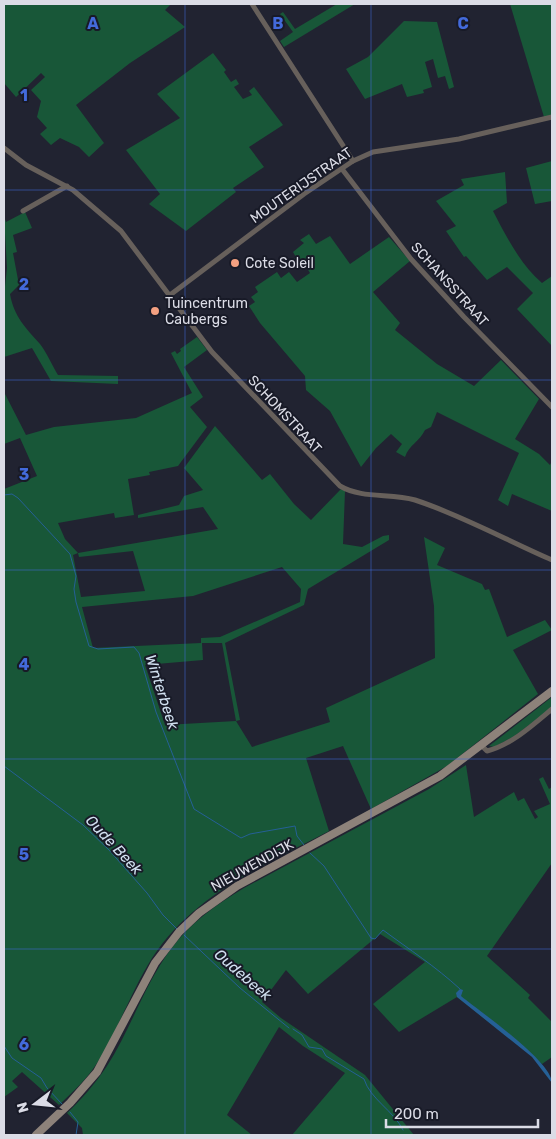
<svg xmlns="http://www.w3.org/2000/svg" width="556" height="1139" font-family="Rubik,sans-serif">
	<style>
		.green { fill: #185738; fill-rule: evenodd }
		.water { fill: #256096 }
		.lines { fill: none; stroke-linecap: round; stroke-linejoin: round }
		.stream { stroke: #256096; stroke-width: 1 }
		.street { stroke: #67605b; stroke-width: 5 }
		.secondary { stroke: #8d827a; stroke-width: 8 }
		.grid { fill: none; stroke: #436adb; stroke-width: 1; stroke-opacity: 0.55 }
		.poi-dot { fill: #f3a081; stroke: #181a27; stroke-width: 2 }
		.labels { text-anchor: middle; stroke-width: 4; stroke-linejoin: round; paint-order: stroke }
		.street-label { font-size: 14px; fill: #dbdce6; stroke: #181a27 }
		.poi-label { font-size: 14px; fill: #dbdce6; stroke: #181a27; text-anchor: start }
		.water-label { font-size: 15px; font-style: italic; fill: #d2e1f1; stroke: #181a27 }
		.grid-label { font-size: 16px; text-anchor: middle; font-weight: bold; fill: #436adb; stroke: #181a27; stroke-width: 4; stroke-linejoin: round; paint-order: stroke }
	</style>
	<rect width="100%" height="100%" fill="#212331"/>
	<g class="green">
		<path d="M4 4H171L165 10 185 27 130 63 76 105 104 143 89 157 79 147 60 138 51 145 40 134 47 128 37 117 41 101 31 90 45 77 41 73 16 97 4 83Z"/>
		<path d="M337 4H355L284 47 280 41 293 32 280 14 283 12 295 29Z"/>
		<path d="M510 4H552V115L544 117Z"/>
		<path d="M404 21 437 22 454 87 449 89 445 76 438 78 433 59 425 62 432 87 423 90 424 93 407 97 402 84 365 99 346 69 368 57Z"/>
		<path d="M213 53 226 70 224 72 231 82 236 79 239 84 234 87 243 99 252 95 249 91 254 87 283 125 249 147 264 167 233 188 236 192 186 231 149 204 160 194 126 150 180 118 157 94Z"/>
		<path d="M552 161V201L535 204 526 168Z"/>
		<path d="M505 172 507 203 493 211C506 236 520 264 542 283L552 276V346L517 309 533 293 507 267 487 280 466 256 464 257 446 231 456 226 436 201 464 185 461 179Z"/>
		<path d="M25 212 32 228 13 235 17 252 13 253 19 285 10 294C14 317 26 328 40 344 47 353 52 365 58 375L118 376V384L51 381 32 348 4 357V295L7 268 4 216 6 222Z"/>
		<path d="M309 234 316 244 330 236 350 264 389 237 410 261 373 292 400 323 395 330 437 364 474 386 501 360 539 399 515 439 539 454 550 465 552 461V511L512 494 508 506 498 500 519 453 437 412 431 427 425 430C420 441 409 445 405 457L396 452 402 444 391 434 376 448 361 467 330 411 306 390 305 376 260 323 249 306 255 302 251 297 258 292 255 287 277 272 281 278 289 272 297 282 310 273 302 260 289 267 287 265 296 257 293 252 304 243 300 240Z"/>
		<path d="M197 337 207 350 184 367 203 397 190 407 207 427 178 466 149 472 150 475 128 479 134 515 115 518 114 513 58 523 65 539 78 553 218 529 203 507 138 518V515L179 505 184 496 203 490 184 468 215 426 262 480 270 474 294 504 311 520 341 489 345 491 343 544 362 547 383 536 389 535V540L308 589 304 605 225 643 240 720 236 721 252 747 330 722 326 708 435 658 434 606 424 537 445 548 437 565 482 584 485 590 489 589 507 637 545 620 552 630 513 650 538 694 447 766 371 809 343 746 306 758 329 831C264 865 194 894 152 958 132 990 119 1027 99 1060 88 1078 74 1091 59 1105L22 1072 12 1081 18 1087 4 1097V489L37 476 20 438 4 444V392L26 435 54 427 136 418 192 393 171 353 175 351 177 354 181 351 180 349ZM133 551 145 591 81 597 73 555 78 553 79 557ZM282 567 301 589 300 602 220 637 201 638V643L93 648 82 607 193 596ZM202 643H222L236 721 165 725 145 665 203 660Z"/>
		<path d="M552 697V708L513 737 494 747 489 746Z"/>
		<path d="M466 765 474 817 514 792 518 801 524 798 535 819 538 817 534 811 550 804 539 779 543 777 549 789 552 787V863L487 956 530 995 528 998 552 1022V1057L542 1064 457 997 399 1032 373 1004 425 962 380 934 308 994 286 970 262 1002 281 1018 365 1075 414 1135H292L345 1073 303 1046 279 1027 227 1115 252 1135H83L82 1128 67 1113C82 1099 95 1084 107 1066 131 1029 144 985 171 949 190 923 217 904 244 888L429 789Z"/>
	</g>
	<path class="water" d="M460 989 463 990 461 996C479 1011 552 1061 552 1083L532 1057 457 997 456 993Z"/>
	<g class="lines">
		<g class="stream">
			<path d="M4 495 12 494 18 498 70 554 76 576 74 589 76 602 89 646 98 649 134 647 139 653 156 712 194 809 241 838 250 834 295 826 297 836 304 845"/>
			<path d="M4 766 83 825 109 850 147 893 163 915 177 929"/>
			<path d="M310 853 324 866 371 938 375 939 383 930C410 950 435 966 460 989"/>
			<path d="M184 935 240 988 289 1028"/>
			<path d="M4 1024V1030"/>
			<path d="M293 1029 302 1035 309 1047 322 1049 326 1056 364 1079C370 1099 394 1111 403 1130"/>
			<path d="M4 1046 12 1058 41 1078 47 1088 62 1104"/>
			<path d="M70 1112 78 1122 76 1135"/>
		</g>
		<g class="street">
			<path d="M252 4 353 161"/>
			<path d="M4 148 26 165 73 190 121 231 212 352 340 486C362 499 390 493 415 500 461 515 508 541 552 560"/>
			<path d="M342 169 411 259 464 317 552 407"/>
			<path d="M23 211 67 186"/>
			<path d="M170 295 304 194 353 161 373 152 459 139 552 117"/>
			<path d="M482 746 487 751C511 745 533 725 552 709"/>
		</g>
		<path class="secondary" d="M36 1135 70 1103 97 1072 155 963 179 932 199 913 237 886 440 776 552 691"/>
	</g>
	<path class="grid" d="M185 4V1135M371 4V1135M4 190H552M4 380H552M4 570H552M4 759H552M4 949H552"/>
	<g class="poi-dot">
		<circle cx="235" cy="263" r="5"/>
		<circle cx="155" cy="311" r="5"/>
	</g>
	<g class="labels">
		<g class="street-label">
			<text transform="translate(301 185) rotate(-35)" y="5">MOUTERIJSTRAAT</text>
			<text transform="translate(450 284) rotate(48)" y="5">SCHANSSTRAAT</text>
			<text transform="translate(285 414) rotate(47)" y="5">SCHOMSTRAAT</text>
			<text transform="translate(252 865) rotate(-29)" y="5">NIEUWENDIJK</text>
		</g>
		<g class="poi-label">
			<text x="245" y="268">Cote Soleil</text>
			<text x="165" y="308">Tuincentrum<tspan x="165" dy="16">Caubergs</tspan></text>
		</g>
		<g class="water-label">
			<text transform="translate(162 692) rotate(72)" y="5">Winterbeek</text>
			<text transform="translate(114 845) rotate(47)" y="5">Oude Beek</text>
			<text transform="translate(243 975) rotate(41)" y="5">Oudebeek</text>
		</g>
	</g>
	<g class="grid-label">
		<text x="93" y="29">A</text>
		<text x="278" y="29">B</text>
		<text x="463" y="29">C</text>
		<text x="24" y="101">1</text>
		<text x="24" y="290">2</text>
		<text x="24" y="480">3</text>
		<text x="24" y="670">4</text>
		<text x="24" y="860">5</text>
		<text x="24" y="1050">6</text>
	</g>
	<rect width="556" height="1139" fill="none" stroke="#dbdce6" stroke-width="10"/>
	<g transform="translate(35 1104) rotate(254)" stroke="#181a27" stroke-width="4" paint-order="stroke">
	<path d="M0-4L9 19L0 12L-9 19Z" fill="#dbdce6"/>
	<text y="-8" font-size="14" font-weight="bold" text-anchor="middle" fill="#dbdce6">N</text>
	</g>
	<path d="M386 1119v8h152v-8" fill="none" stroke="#dbdce6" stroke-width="2.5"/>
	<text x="394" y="1119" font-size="15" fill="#dbdce6" stroke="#181a27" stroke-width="4" paint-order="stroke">200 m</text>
</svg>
